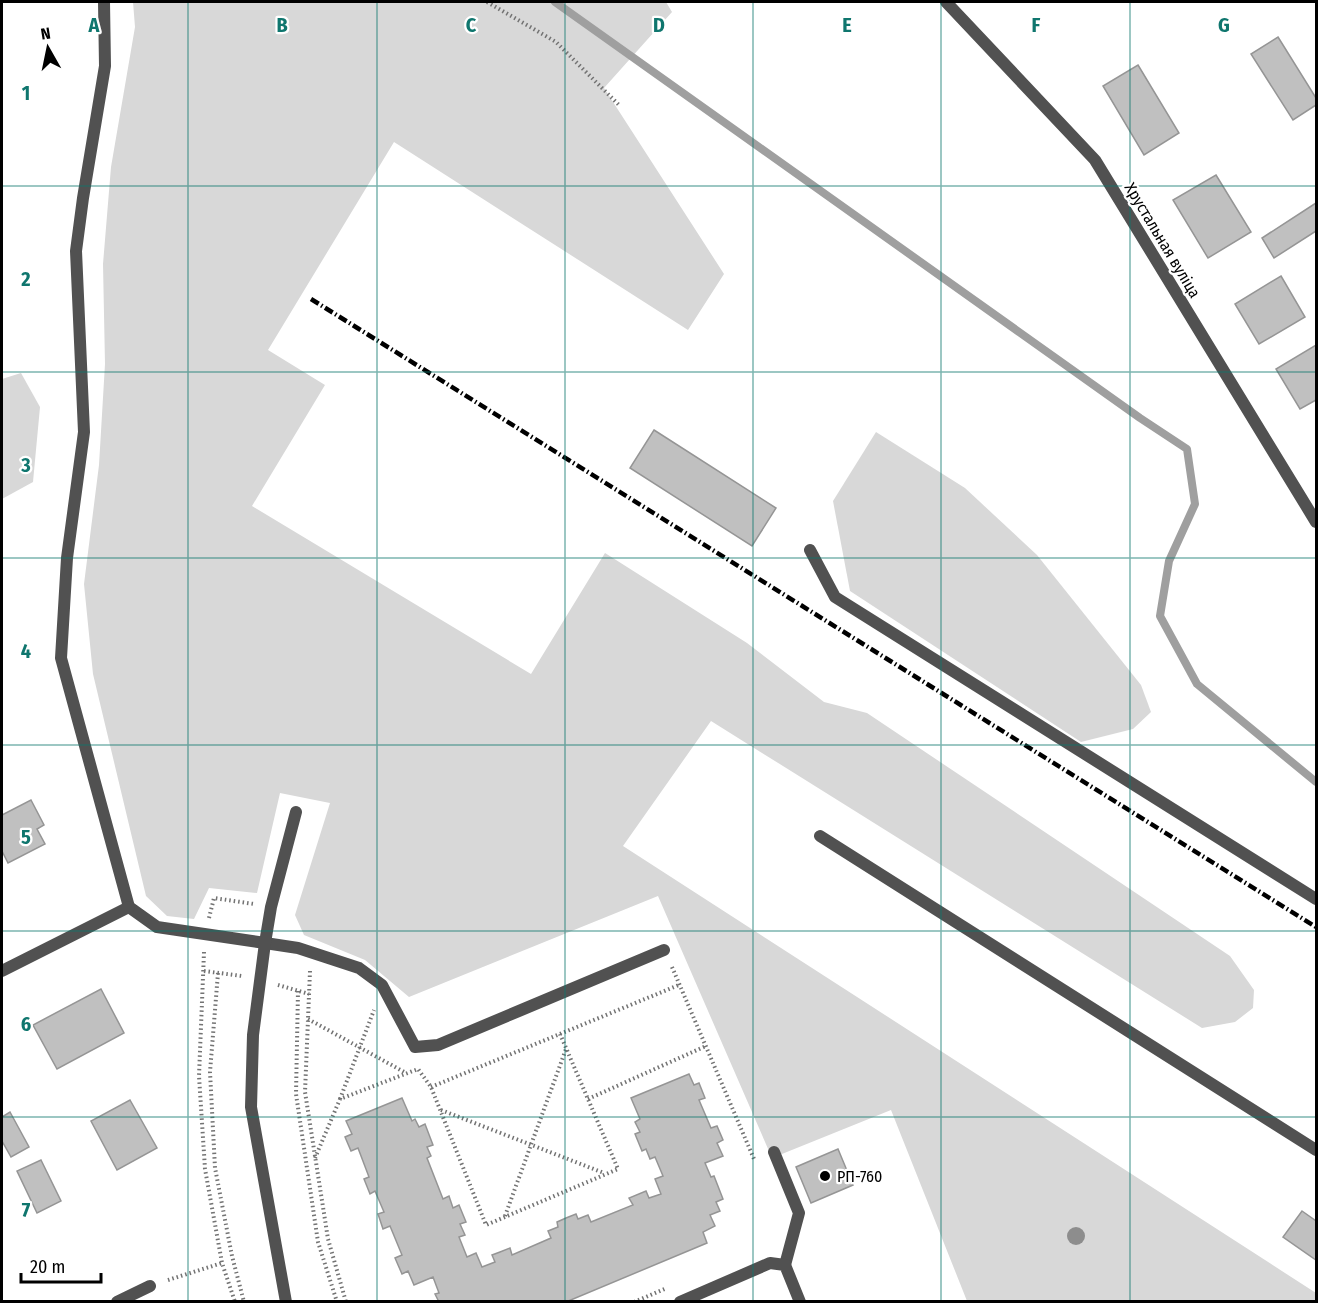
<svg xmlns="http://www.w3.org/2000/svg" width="1318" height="1303" font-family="'Fira Sans Condensed',sans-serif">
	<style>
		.green { fill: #d8d8d8 }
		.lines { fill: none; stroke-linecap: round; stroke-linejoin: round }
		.stream { stroke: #9f9f9f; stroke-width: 8 }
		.building { fill: #c0c0c0; stroke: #959595; stroke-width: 1.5 }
		.path { stroke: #737373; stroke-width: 4; stroke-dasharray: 1.5 3; stroke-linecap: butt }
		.service { stroke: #515151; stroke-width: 12 }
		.minor { stroke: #515151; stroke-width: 12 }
		.rail { stroke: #000; stroke-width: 4.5; stroke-dasharray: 9 3 1.5 3; stroke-linecap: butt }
		.tree { fill: #8d8d8d }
		.grid { fill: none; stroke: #0f766e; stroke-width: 1.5; stroke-opacity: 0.55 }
		.poi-dot { fill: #000; stroke: #fff; stroke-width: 2 }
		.labels { text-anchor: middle; stroke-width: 4.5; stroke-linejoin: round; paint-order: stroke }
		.street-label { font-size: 16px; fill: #000; stroke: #fff }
		.poi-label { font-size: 16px; fill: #000; stroke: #fff; text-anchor: start }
		.grid-label { font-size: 20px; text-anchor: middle; font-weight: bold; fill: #0f766e; stroke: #fff; stroke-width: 4.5; stroke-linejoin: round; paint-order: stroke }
	</style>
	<rect width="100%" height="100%" fill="#fff"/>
	<g class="green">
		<path d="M133 2H666L672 12 604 88 724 274 688 330 394 142 268 350 325 385 252 506 531 674 605 553 747 643 824 702 867 713 1230 956 1254 990 1253 1008 1235 1022 1202 1028 711 721 623 846 1316 1293V1301H967L891 1110 772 1158 658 896 409 997 365 960 304 935 295 915 330 803 280 793 257 893 209 888 194 919 167 916 146 896 93 674 84 584 99 465 105 364 103 264 111 167 135 27Z"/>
		<path d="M21 373 40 407 33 482 2 499V379Z"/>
		<path d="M876 432 965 488 1037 555 1141 685 1151 712 1133 729 1081 742 850 591 833 501Z"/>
	</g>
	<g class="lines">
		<path class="stream" d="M555 2 1140 418 1187 449 1195 504 1169 561 1160 616 1197 684 1316 782"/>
	</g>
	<g class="building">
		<path d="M1278 37 1316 98V105L1293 120 1251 54Z"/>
		<path d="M1138 65 1179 133 1144 155 1103 86Z"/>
		<path d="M1216 175 1251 232 1208 258 1173 200Z"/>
		<path d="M1316 203V231L1274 258 1262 238Z"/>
		<path d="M1281 276 1305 317 1259 344 1235 304Z"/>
		<path d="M1316 345V400L1300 409 1276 369Z"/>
		<path d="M654 430 776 508 752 546 630 468Z"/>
		<path d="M31 800 44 825 37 829 45 844 8 863 2 851V815Z"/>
		<path d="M101 989 124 1033 57 1069 33 1025Z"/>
		<path d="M689 1074 694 1085 699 1083 705 1098 699 1100 711 1128 717 1126 723 1140 717 1143 723 1156 705 1163 711 1177 714 1176 723 1199 716 1202 720 1211 710 1215 715 1226 703 1232 707 1243 566 1302H439L435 1294 439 1293 433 1277 414 1285 408 1271 402 1274 395 1258 402 1255 390 1226 383 1229 378 1214 384 1212 375 1191 370 1194 364 1179 369 1177 358 1148 351 1151 345 1137 352 1134 346 1121 402 1098 412 1121 415 1119 419 1127 425 1124 433 1145 427 1147 431 1156 427 1158 443 1199 449 1196 453 1208 459 1205 466 1222 460 1224 465 1235 459 1237 467 1257 476 1253 482 1267 495 1262 492 1255 500 1252 510 1248 512 1255 551 1238 548 1231 558 1227 557 1222 566 1218 576 1214 578 1219 588 1215 591 1222 633 1205 629 1198 646 1191 649 1198 661 1194 655 1179 663 1176 655 1157 650 1159 646 1149 642 1151 635 1134 640 1132 635 1122 640 1119 631 1098Z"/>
		<path d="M130 1100 157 1148 117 1170 91 1121Z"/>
		<path d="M10 1112 29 1147 11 1157 2 1141V1117Z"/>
		<path d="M838 1149 853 1185 811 1203 796 1167Z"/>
		<path d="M41 1160 61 1201 37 1213 17 1171Z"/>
		<path d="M1302 1211 1316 1221V1260L1283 1237Z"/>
	</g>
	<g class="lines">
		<g class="path">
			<path d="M487 2 556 42 619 105"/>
			<path d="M209 918 214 898 254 904"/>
			<path d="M204 952 199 1076 205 1169 222 1263 235 1302"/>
			<path d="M672 967 754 1159"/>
			<path d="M204 971 242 976"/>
			<path d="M310 971 305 1092 328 1239 346 1302"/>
			<path d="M218 973 210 1072 215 1168 232 1256 244 1302"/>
			<path d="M278 985 309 994"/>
			<path d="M298 991 296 1094 318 1242 337 1302"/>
			<path d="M308 1019 406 1073"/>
			<path d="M431 1087 679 985"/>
			<path d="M340 1099 374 1010"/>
			<path d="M588 1099 706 1046"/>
			<path d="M441 1110 604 1173"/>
			<path d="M315 1158 340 1099 418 1069 431 1087 486 1225 618 1169 560 1034"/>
			<path d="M505 1216 566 1049"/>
			<path d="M168 1280 222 1263"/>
			<path d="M634 1302 667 1288"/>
		</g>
		<g class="service">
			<path d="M810 550 835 597 1316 899"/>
			<path d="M820 836 1316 1150"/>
			<path d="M265 943 298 948 359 968 382 985 415 1047 438 1045 664 950"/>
			<path d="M774 1152 799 1213 785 1265"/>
			<path d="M680 1302 770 1263 785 1265 800 1302"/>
		</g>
		<g class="minor">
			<path d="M104 2 105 66 83 198 76 251 84 432 67 558 61 658 129 907 157 927 265 943"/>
			<path d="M946 2 1095 160 1316 522"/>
			<path d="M2 971 129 907"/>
			<path d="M117 1302 150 1286"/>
			<path d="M286 1302 251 1107 253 1035 265 943 271 907 296 812"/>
		</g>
		<path class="rail" d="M311 299 1316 927"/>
	</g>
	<circle class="tree" cx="1076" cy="1236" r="9"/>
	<path class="grid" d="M188 2V1302M377 2V1302M565 2V1302M753 2V1302M941 2V1302M1130 2V1302M2 186H1316M2 372H1316M2 558H1316M2 745H1316M2 931H1316M2 1117H1316"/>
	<circle class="poi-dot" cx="825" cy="1176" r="6"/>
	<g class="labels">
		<g class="street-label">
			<text transform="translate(1163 240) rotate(59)" y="6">Хрустальная вуліца</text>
		</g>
		<g class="poi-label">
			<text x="837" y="1182">РП-760</text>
		</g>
	</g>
	<g class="grid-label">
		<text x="94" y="32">A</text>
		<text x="282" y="32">B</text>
		<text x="471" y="32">C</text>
		<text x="659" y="32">D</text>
		<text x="847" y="32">E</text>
		<text x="1036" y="32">F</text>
		<text x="1224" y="32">G</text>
		<text x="26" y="100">1</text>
		<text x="26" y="286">2</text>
		<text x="26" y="472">3</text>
		<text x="26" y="658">4</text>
		<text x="26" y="844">5</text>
		<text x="26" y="1031">6</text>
		<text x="26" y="1217">7</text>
	</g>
	<rect width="1318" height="1303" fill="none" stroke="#000000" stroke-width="6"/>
	<g transform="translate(48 48) rotate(351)" stroke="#ffffff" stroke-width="4.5" paint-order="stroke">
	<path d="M0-4.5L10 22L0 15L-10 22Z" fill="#000000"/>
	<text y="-9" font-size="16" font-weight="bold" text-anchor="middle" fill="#000000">N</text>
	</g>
	<path d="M21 1273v9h80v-9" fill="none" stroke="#000000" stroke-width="3"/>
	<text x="30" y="1273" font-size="18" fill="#000000" stroke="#ffffff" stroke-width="4.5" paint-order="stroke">20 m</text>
</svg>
